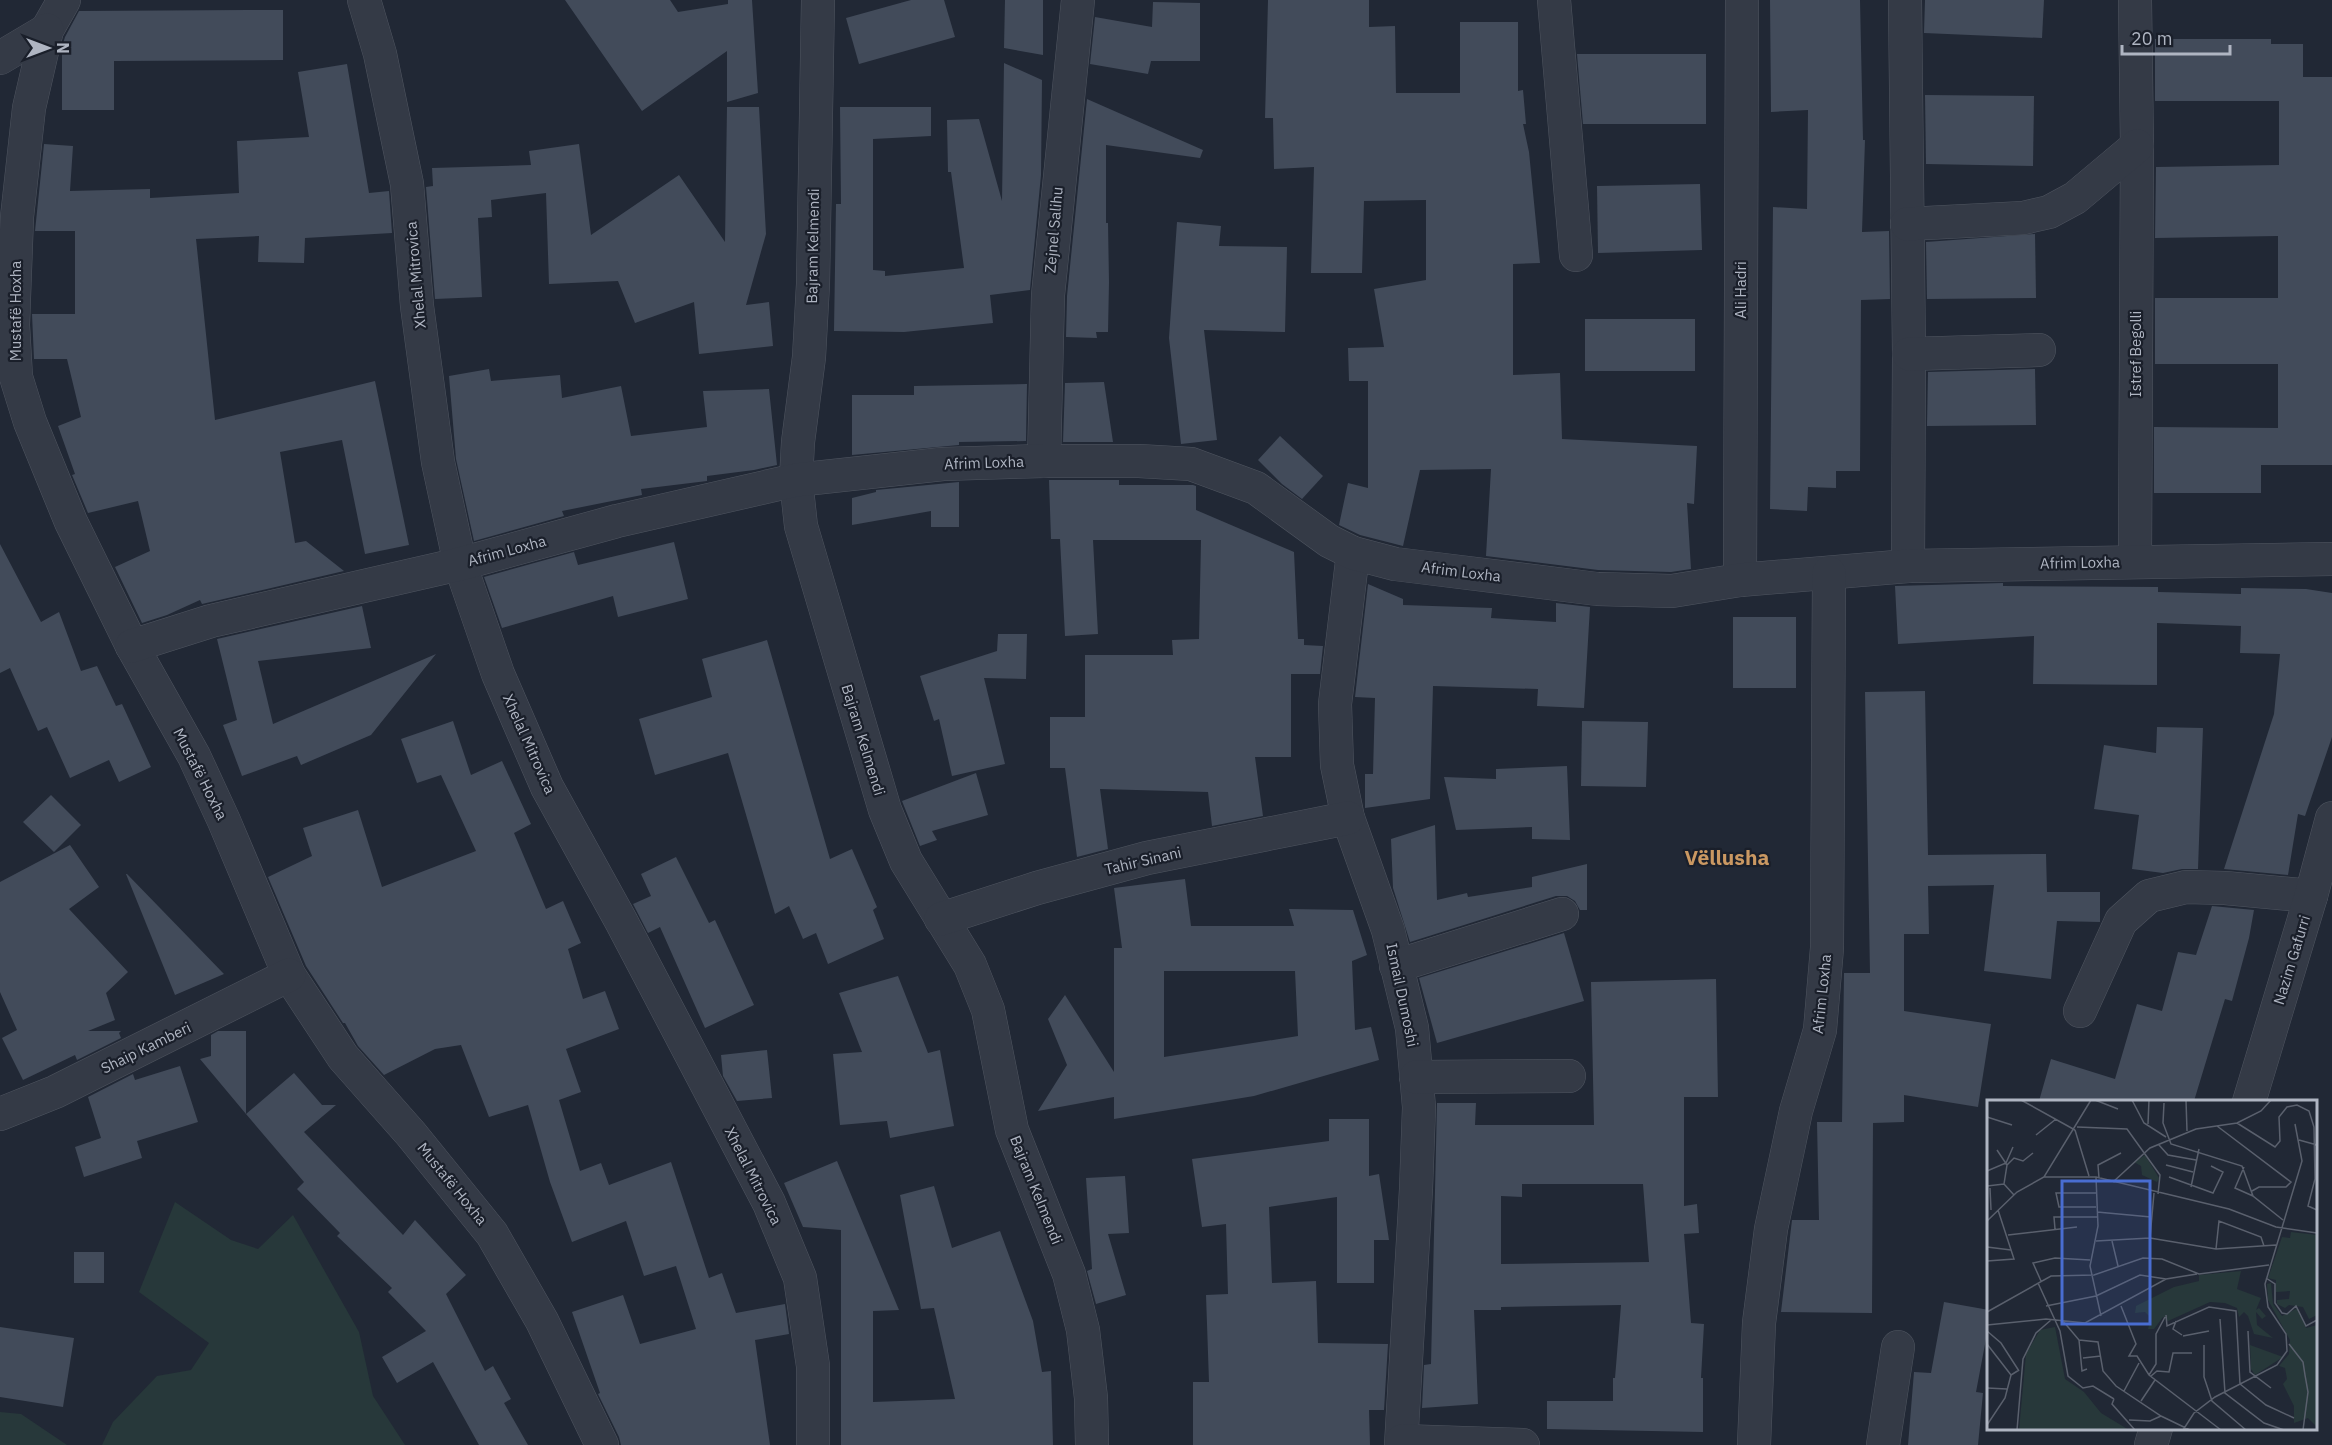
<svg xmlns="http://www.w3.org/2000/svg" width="2332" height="1445" font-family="'IBM Plex Sans',sans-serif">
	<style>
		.green { fill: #27383a }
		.building { fill: #424b5a; fill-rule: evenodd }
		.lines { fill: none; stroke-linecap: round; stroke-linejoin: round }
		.minor-casing { stroke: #4f5560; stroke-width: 34 }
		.minor { stroke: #343a46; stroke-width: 33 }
		.labels { text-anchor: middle; stroke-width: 4.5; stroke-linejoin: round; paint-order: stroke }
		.street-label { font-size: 15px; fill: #afb5c2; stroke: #1a1f2a }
		.district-label { font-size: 21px; font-weight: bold; fill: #ca9862; stroke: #1a1f2a }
		.inset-road { fill: none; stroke: #5a606d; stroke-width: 1.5 }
		.view { fill: #496dd1; fill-opacity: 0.15; stroke: #496dd1; stroke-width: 3 }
		.inset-edge { fill: none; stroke: #afb5c2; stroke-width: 3 }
	</style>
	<rect width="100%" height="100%" fill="#212835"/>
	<g class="green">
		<path d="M175 1202 231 1240 258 1249 293 1215 359 1332 373 1396 405 1445H102L113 1422 157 1376 191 1370 209 1343 139 1292Z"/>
		<path d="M0 1412 21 1414 67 1445H0Z"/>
	</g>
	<g class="building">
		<path d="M565 0H670L678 12 728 4V0H752L758 93 727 102V51L642 111Z"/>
		<path d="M911 0H944L955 37 859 64 846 18Z"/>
		<path d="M1005 0H1043V55L1004 48Z"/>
		<path d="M1268 0H1369V27L1395 26 1396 93H1460V22H1518V91L1523 90 1526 124H1523L1529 152 1540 263 1513 264V375L1560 373 1562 439 1697 446 1694 504 1687 503 1691 569 1671 572 1598 570 1486 556 1491 469 1420 470 1403 546 1360 535 1339 525 1348 483 1368 488V381H1349L1348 348 1384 347 1374 289 1426 280V200L1364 201 1362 273H1311L1314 167 1274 169 1273 118H1265Z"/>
		<path d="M1770 0H1860L1863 140H1865L1862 232 1889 231 1890 299 1861 300 1860 471H1836V488L1808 487 1807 511 1770 509 1773 207 1807 209 1808 110 1771 112Z"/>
		<path d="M1925 0H2044L2042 38 1924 33Z"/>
		<path d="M1153 2 1200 3V61H1151L1148 74 1090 64 1095 17 1152 27Z"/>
		<path d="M248 10H283V60L114 61V110H62V47L65 37 79 11Z"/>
		<path d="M2155 39H2271V44H2303V77H2332V465H2261V493H2154V427L2278 428V364H2155V298H2278V236L2155 238 2156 167 2279 165V101H2155Z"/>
		<path d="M1577 54H1706V124H1583Z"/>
		<path d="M1004 63 1042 80 1041 175 1030 290 990 295 993 323 904 332 834 331 836 204H841L840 107H931V136L873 139V270L885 271V276L964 268 951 172H948L947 120 979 119 1002 201Z"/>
		<path d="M347 64 369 193 389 191 392 233 305 238 304 263 258 262 259 236 196 239 215 420 375 381 409 545 365 554 342 440 280 452 295 543 306 541 344 571 202 604 200 600 167 615 142 623 115 567 150 551 138 501 88 513 72 475 75 474 58 426 81 417 67 359H34L32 314H75V231H35L44 144 73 146 70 191 150 189V198L239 193 237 141 309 137 298 72Z"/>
		<path d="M1925 95 2034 96 2033 166 1926 164Z"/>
		<path d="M1087 99 1203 150 1200 158 1106 145V223H1108L1109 282 1108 332H1096L1097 338 1066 337 1067 296Z"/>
		<path d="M727 107H759L766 234 746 305 769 302 773 346 699 354 694 302 635 323 618 281 549 284 546 193 491 200 492 217 478 218 482 297 435 299 426 187 433 186 432 168 531 165 529 151 579 144 591 235 679 175 725 242Z"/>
		<path d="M1700 184 1702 250 1598 253 1597 186Z"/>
		<path d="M1177 222 1221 226 1219 246 1287 247 1285 332 1204 330 1217 440 1181 444 1169 338Z"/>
		<path d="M2035 234 2036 298 1927 299 1926 242Z"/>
		<rect x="1585" y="319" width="110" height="52"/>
		<path d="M489 369 491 381 560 375 562 398 621 386 631 436 707 427 703 391 769 389 777 465 754 470 707 476V481L641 489 642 495 562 511 564 516 474 541 456 459 449 376Z"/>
		<path d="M2035 369 2036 425 1927 426 1928 372Z"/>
		<path d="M1104 382 1113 442H1063L1065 383Z"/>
		<path d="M1027 384 1026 441 959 442V445L852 455V395H914V386Z"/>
		<path d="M1280 436 1323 476 1302 499 1282 484 1258 460Z"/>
		<path d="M1049 480H1119V485H1193L1196 486V510L1294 552 1298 639H1304V645L1323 646 1320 674H1291V757H1255L1263 816 1212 826 1208 792 1100 789 1108 849 1077 857 1065 768H1050V717H1085V655H1173L1172 640 1199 639 1201 540H1093L1098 634 1065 636 1060 539H1051Z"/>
		<path d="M959 482V527H931V511L852 525V498L876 492V490Z"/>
		<path d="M674 542 688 599 618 617 613 596 502 628 484 577 574 552 578 565Z"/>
		<path d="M0 544 41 622 59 612 81 671 97 666 116 706 122 704 151 767 119 782 109 760 70 778 47 727 38 731 10 668 0 673Z"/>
		<path d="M2003 583V586L2158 587V592L2241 594V588L2306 589 2332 593V737L2305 816 2298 814 2288 875 2224 869 2274 714 2280 654 2240 653 2241 626 2157 623V685L2033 684 2034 636 1898 644 1895 586Z"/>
		<path d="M1368 584 1403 599V605L1492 608 1491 618 1556 622V603L1590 607 1584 708 1537 706 1538 689 1433 686 1430 799 1365 808V774H1373L1375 698 1355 697Z"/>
		<path d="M362 606 371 648 258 661 273 724 436 654 371 735 301 765 297 756 242 776 223 725 237 720 217 639Z"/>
		<rect x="1733" y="617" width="63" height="71"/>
		<path d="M998 634H1027L1026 679 984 678 1005 764 952 776 939 719 934 721 920 676 997 651Z"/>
		<path d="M767 640 830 859 852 849 877 907 873 910 884 939 828 964 816 933 803 939 789 906 775 914 728 753 655 775 639 719 712 697 702 659Z"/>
		<path d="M1925 691 1928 855 2046 854 2047 892H2100V922L2057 921 2051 979 1984 971 1994 885 1928 886 1929 934H1904V1011L1991 1024 1978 1107 1904 1095V1122L1873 1123 1872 1313 1781 1312 1792 1220H1819L1817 1122H1842L1844 973H1870L1865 692Z"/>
		<path d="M453 721 471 775 502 761 531 824 514 833 546 909 563 901 581 943 568 949 583 999 605 991 619 1029 566 1049 581 1092 559 1100 580 1171 601 1163 609 1185 671 1162 709 1278 722 1273 736 1313 785 1304 789 1334 755 1340 770 1445H621L619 1437 598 1394 600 1393 572 1312 623 1295 640 1344 696 1329 676 1266 644 1276 626 1221 572 1242 550 1182 528 1105 489 1117 461 1045 435 1049 384 1075 358 1046 345 1023H343L306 966 268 877 312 856 303 828 358 810 382 887 476 851 441 775 417 783 401 739Z"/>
		<path d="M1582 721 1648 722 1646 787 1581 786Z"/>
		<path d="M2157 727 2203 728 2198 869H2182L2163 873 2132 869 2139 815 2094 809 2104 745 2156 753Z"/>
		<path d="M1567 766 1570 840 1532 839V827L1456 830 1444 777 1496 779V769Z"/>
		<path d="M976 773 988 815 932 831 937 840 920 846 902 801Z"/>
		<path d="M51 795 81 825 54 852 23 822Z"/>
		<path d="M1435 825 1437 900 1467 893 1468 897 1532 887V877L1587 864V910H1580L1575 901 1567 896H1556L1410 942 1393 888 1391 839Z"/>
		<path d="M70 845 99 887 69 909 128 972 106 993 115 1020 88 1031H121L119 1033 121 1038 77 1060 75 1055 23 1080 2 1038 17 1030 0 992V882Z"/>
		<path d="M676 857 709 923 715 920 754 1005 705 1028 660 927 648 933 633 904 651 896 641 874Z"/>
		<path d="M126 874H127L224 974 175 995Z"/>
		<path d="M1185 879 1191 926H1294L1289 909 1353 910 1367 955 1352 961 1355 1030 1371 1027 1379 1060 1254 1096 1114 1119V1097L1038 1111 1067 1065 1048 1019 1065 995 1114 1072V948H1122L1114 888ZM1164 971H1295L1298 1036 1164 1057Z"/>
		<path d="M2212 906 2254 910 2249 938 2232 1001 2225 999 2194 1101H2039L2051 1059 2115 1079 2137 1004 2162 1011 2178 952 2196 955Z"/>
		<path d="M1564 933 1584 1001 1437 1043 1419 978Z"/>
		<path d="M898 976 928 1053 940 1050 954 1126 890 1138 887 1121 840 1125 833 1054 862 1052 839 993Z"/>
		<path d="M1716 979 1718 1097H1684V1206L1697 1204 1699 1233 1684 1234 1691 1323 1704 1324 1701 1378H1703V1432L1547 1429V1401H1613V1378H1615L1621 1305 1501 1307V1310H1474L1478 1404 1422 1408 1424 1365 1431 1364 1437 1103H1476L1475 1125H1594L1591 982ZM1522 1184H1643L1649 1262 1501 1264V1196L1522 1197Z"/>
		<path d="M218 1031H246V1114L200 1059 211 1056V1035Z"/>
		<path d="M767 1050 772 1098 737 1101 723 1076 721 1055Z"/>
		<path d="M180 1066 198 1122 137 1141 142 1158 84 1177 75 1147 101 1138 88 1097 133 1074 135 1080Z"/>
		<path d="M294 1073 322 1105H336L304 1132 403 1235 415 1220 466 1275 446 1294 485 1371 493 1366 511 1399 504 1403 528 1445H479L433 1362 397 1383 382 1357 426 1331 388 1292 392 1288 337 1236 340 1233 297 1189 304 1182 246 1114Z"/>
		<path d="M1329 1119H1369V1176L1379 1174 1389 1240H1374V1283H1337V1197L1269 1207 1272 1283 1316 1281 1318 1343 1388 1344 1384 1410H1369L1370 1445H1193V1382H1209L1206 1295 1228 1294 1226 1224 1202 1227 1192 1159 1329 1141Z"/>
		<path d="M837 1161 899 1310 873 1311V1402L955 1399 934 1308 921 1309 900 1195 934 1186 952 1248 1000 1231 1033 1321 1042 1372 1051 1371 1053 1445H841V1230L803 1227 784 1183Z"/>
		<path d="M1125 1176 1129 1233 1108 1234 1126 1295 1096 1304 1087 1271 1092 1269 1086 1178Z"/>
		<rect x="74" y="1252" width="30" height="31"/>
		<path d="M1944 1302 1989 1310V1323L1976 1392 1983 1393 1978 1445H1908L1914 1372 1931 1373Z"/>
		<path d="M0 1327 74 1338 63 1407 0 1397Z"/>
	</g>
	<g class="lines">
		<defs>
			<g id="minor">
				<path d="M64 0 47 30 29 108 17 217 13 325 16 377 30 422 71 522 132 646 194 756 224 821 289 975 343 1057 411 1134 492 1234 542 1321 602 1445"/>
				<path d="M364 0 380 54 407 184 417 306 438 462 460 564 498 674 547 787 621 921 769 1203 800 1278 813 1366V1445"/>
				<path d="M818 0 813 284 809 357 798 442 796 480 801 526 885 810 906 861 970 965 988 1010 1012 1130 1069 1274 1083 1330 1091 1398 1092 1445"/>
				<path d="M1554 0 1576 255"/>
				<path d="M1905 0 1909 354 1908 566"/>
				<path d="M2135 0 2137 146 2135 561"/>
				<path d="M0 58 47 30"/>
				<path d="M1907 224 2023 218 2049 212 2075 198 2137 146"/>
				<path d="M1909 354 2039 350"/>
				<path d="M1044 461 1048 295 1078 0"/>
				<path d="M1353 553 1335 704 1337 765 1348 818 1388 930 1412 1028 1419 1107 1416 1189 1401 1445"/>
				<path d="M1740 580 1742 0"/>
				<path d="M132 646 211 621 460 564 617 521 796 480 943 464 1044 461H1139L1191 464 1256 488 1329 541 1353 553 1395 564 1597 589 1672 591 1740 580 1908 566 2332 559"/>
				<path d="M941 919 1037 888 1147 858 1348 818"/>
				<path d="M1396 966 1562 914"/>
				<path d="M2080 1011 2121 921 2149 896 2186 887 2225 888 2311 896"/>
				<path d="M1416 1077 1569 1076"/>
				<path d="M2249 1102 2311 896 2332 818"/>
				<path d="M0 1114 55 1092 289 975"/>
				<path d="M1402 1441 1523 1445"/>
				<path d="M1754 1445 1759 1323 1771 1229 1796 1111 1820 1030 1827 948 1829 573"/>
				<path d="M1883 1445 1898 1347"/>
				<path d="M2151 1445 2156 1428"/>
			</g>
		</defs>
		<use href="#minor" class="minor-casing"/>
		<use href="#minor" class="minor"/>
	</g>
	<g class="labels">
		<g class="street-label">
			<text transform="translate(1054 230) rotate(-85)" y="5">Zejnel Salihu</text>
			<text transform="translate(813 246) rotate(-89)" y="5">Bajram Kelmendi</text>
			<text transform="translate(416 275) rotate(-95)" y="5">Xhelal Mitrovica</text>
			<text transform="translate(1741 290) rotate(-90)" y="5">Ali Hadri</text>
			<text transform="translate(16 311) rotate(-90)" y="5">Mustafë Hoxha</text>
			<text transform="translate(2136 354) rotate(-90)" y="5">Istref Begolli</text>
			<text transform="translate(984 463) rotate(-2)" y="5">Afrim Loxha</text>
			<text transform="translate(507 551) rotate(-15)" y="5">Afrim Loxha</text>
			<text transform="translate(2080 563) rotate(-1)" y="5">Afrim Loxha</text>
			<text transform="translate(1461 572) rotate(7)" y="5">Afrim Loxha</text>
			<text transform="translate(863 740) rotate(73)" y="5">Bajram Kelmendi</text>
			<text transform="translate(529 744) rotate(66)" y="5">Xhelal Mitrovica</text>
			<text transform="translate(200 774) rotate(63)" y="5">Mustafë Hoxha</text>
			<text transform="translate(1143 861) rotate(-13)" y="5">Tahir Sinani</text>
			<text transform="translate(2292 960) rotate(-73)" y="5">Nazim Gafurri</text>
			<text transform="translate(1822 994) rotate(-84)" y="5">Afrim Loxha</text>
			<text transform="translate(1402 995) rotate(78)" y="5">Ismail Dumoshi</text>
			<text transform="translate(146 1048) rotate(-26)" y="5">Shaip Kamberi</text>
			<text transform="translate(753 1176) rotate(63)" y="5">Xhelal Mitrovica</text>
			<text transform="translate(452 1184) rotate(51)" y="5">Mustafë Hoxha</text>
			<text transform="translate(1036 1190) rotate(68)" y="5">Bajram Kelmendi</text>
		</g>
		<g class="district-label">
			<text x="1727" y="865">Vëllusha</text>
		</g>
	</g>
	<g transform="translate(1987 1100)">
		<rect width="330" height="330" fill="#212835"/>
		<path d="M158 55 172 78 170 82 155 75 154 66 147 62ZM304 132 330 135V215L322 219 316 207 302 205 298 208 290 204V200L302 199 303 191 289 192V180L281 178 295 137 303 138ZM254 171 250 189 274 198 269 210 272 208 279 216 275 219 269 212 270 225 286 238 267 234 261 216 257 212 252 217 250 208 238 203 223 202 181 221 176 217 167 229H161L164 218 158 212 148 213 149 206 187 187 212 181V175ZM284 183 286 204 295 216 311 208 319 228 330 225V327L321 318 307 323V306L296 284 300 279 298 268 292 266 302 254 303 240 281 200 280 184ZM68 227 78 279 97 292 114 313 142 330H32L39 254 53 230ZM263 245 296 257 268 275 264 269Z" fill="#27383a"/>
		<path class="inset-road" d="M34 0 88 30M108 0 131 9M145 0 157 23 179 37M199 0 200 31M177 3 176 23 184 44 255 66 266 96 296 120M0 17 25 25M250 23 288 47 293 41 292 17 300 7 310 5 322 11 327 27 328 79 321 106 330 110M161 24 162 0M230 26 304 82 299 87H272L265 91M90 27 140 29 173 75 171 94M88 30 102 76M49 35 69 19M312 40 330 45M172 45 181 55 209 60M10 50 20 65 17 84M20 65 27 58 36 61 46 53M179 65 206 72M257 67 248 88 266 96M0 71 19 63 26 47M57 77H109L242 109 289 127 330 133M109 77 111 126 103 166 114 216M182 77 226 93 236 72 224 66M112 78 111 65 134 53M126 82 163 48 209 29 250 23 274 11 284 0M0 86 17 84 27 95M204 87 212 49M3 88 4 110M109 93H69L72 107H109M110 112 164 117M0 121 30 92 57 77 104 0M68 129 67 117H110M21 135 90 127M163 138 167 93M109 141 163 138 229 149 289 145M125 141 131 166M0 147 24 150M229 149 232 121 274 137 277 146M0 161 27 159 11 110M279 178 288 184V203L295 213 300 214 309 206 319 226 330 220M54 181 46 163 68 158 103 160M51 183 73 231 81 276 96 288 106 286 127 299M59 206 109 196 153 175 179 179M134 206 149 244 142 256H150L162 275 234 330M0 212 64 176 107 175 156 158 175 159 212 174 282 165M179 215 180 226 222 207 249 211 253 284 279 305 307 318M233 219 238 293 277 323 297 330M76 221 92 240 95 271 100 269M189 221 186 229 195 235M0 225 59 219 98 223 179 179 210 174M0 231 14 243 32 271M261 231 263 272 284 288M196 236 222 231M92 240 111 242 116 271 129 286 174 316 203 330M0 244 24 275M302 244 316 262 318 275 321 292 316 330M217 245V277L225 301 259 330M96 258 114 256M162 275 169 264V234L178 217M164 276 170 271 182 272 186 253H205M0 288 20 289M137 291 152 263M127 299 125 304 148 330M154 301 168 280M142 320 163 321 174 316M0 325 18 298 24 275 32 270M30 330 36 259 49 233 64 220M196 330 207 313 228 297 290 265 300 251 299 234 281 207 278 184 315 61 308 24"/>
		<path class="view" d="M75 81H163V224H75Z"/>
		<rect width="330" height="330" class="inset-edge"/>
	</g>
	<g transform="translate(48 48) rotate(90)" stroke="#1a1f2a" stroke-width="4.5" paint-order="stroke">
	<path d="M0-4.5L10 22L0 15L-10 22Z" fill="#afb5c2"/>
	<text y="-9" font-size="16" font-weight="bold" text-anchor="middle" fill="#afb5c2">N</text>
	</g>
	<path d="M2122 45v9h108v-9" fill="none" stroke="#afb5c2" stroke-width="3"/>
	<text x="2131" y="45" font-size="18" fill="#afb5c2" stroke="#1a1f2a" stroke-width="4.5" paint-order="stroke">20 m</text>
</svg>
